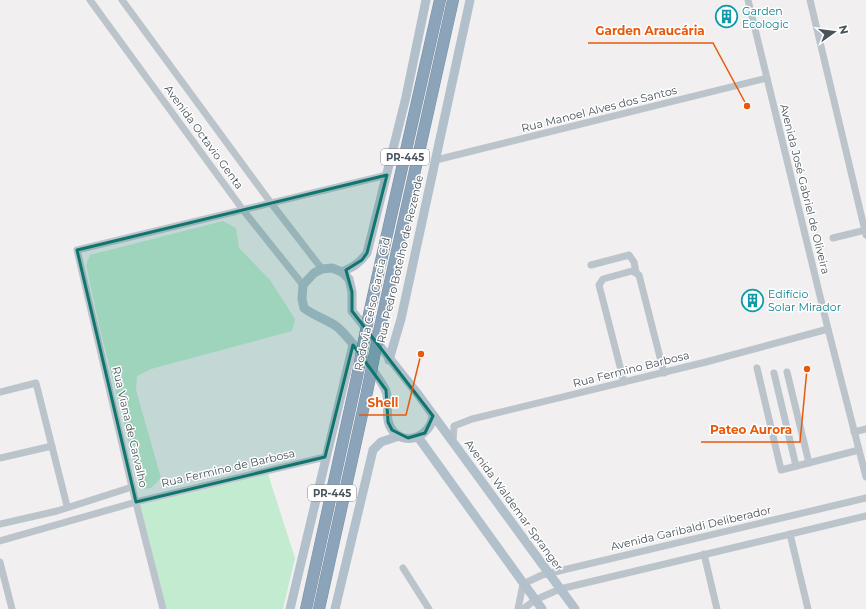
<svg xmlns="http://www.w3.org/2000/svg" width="866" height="609" font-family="Montserrat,sans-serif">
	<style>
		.green { fill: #c2ebcf }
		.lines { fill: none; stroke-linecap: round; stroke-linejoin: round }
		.highway-casing { stroke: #768fa5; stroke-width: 12 }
		.minor { stroke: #bcc4cb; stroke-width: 7 }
		.major { stroke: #b1c0cb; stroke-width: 9 }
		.highway { stroke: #8ba4b9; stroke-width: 11 }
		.highway-bridge-casing { stroke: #768fa5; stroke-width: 12; stroke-linecap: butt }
		.highway-bridge { stroke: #8ba4b9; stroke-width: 11 }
		.marked { fill: #0f766e; fill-opacity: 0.2; stroke: #0f766e; stroke-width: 3; stroke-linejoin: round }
		.labels { text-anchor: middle; stroke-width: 3; stroke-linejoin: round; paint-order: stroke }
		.shield { fill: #fff; stroke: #80878c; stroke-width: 1 }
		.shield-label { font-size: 10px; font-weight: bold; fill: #49535b }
		.culture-label { font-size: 11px; fill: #0d838f; stroke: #fff; text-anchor: start }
		.street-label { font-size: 11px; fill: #49535b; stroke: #fff }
		.leader { fill: none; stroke: #e8590c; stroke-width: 1.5 }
		.callout-dot { fill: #e8590c; stroke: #fff; stroke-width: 1.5 }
		.callout-label { font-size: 12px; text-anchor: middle; font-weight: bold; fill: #e8590c; stroke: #fff; stroke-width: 3; stroke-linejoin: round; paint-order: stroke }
	</style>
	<rect width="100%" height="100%" fill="#f1efef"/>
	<g class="green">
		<path d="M223 221 236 228 239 248 270 280 295 319 292 331 151 369 137 376 136 390 161 478 151 488 143 489 131 452 99 325 86 265 90 255Z"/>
		<path d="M268 474 295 558 283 609H166L140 505Z"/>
	</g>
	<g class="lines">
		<defs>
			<g id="highway">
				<path d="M369 314 440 0"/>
				<path d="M380 327 453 0"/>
				<path d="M306 609 357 377"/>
				<path d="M319 609 367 392"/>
			</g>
		</defs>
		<use href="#highway" class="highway-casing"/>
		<g class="minor">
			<path d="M90 0 243 210 303 285"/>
			<path d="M122 0 271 203 322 269"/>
			<path d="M748 0 828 329 866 477"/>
			<path d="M810 0 866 235"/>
			<path d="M436 160 767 78"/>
			<path d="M833 238 866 230"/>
			<path d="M591 265 629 255 634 262 636 272"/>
			<path d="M757 368 781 470 859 450"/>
			<path d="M787 372 809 463"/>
			<path d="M774 373 796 466"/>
			<path d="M624 382 599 285 603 279 632 271 639 275 664 373"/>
			<path d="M0 392 36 383 67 506"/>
			<path d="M854 432 866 429"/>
			<path d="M453 441 454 426 472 419 706 362 828 329"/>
			<path d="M0 458 52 446"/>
			<path d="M0 524 57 511 132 487"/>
			<path d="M790 534 808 609"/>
			<path d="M0 541 136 502 325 457"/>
			<path d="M704 554 717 609"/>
			<path d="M0 562 12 609"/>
			<path d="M403 568 429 609"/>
			<path d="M163 609 132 487 77 250 387 175"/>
			<path d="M518 609 523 584 542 575 866 498"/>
			<path d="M523 609 535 600 560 589 866 516"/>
		</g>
		<g class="major">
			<path d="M342 272C353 267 360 263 367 253L406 97 426 0"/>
			<path d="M389 360 401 319 470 0"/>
			<path d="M433 416C431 435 407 447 393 431 382 418 392 402 385 389 379 377 346 333 336 326 326 319 314 316 304 308L302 299 303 285 314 273 322 269 332 268 342 272 349 279 352 292V311L417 393 575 609"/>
			<path d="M418 437 542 609"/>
			<path d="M290 609 353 345"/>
			<path d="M335 609 373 450 381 442 399 436"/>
		</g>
		<use href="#highway" class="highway"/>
		<defs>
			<g id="highway-bridge">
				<path d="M357 377 369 314"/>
				<path d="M367 392 380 327"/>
			</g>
		</defs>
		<use href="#highway-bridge" class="highway-bridge-casing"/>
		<use href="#highway-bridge" class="highway-bridge"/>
	</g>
	<path class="marked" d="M387 175 367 253 362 260 346 270 352 292V311L433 416 425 433 408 438 392 430 388 422 386 390 353 345 325 457 136 502 77 250Z"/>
	<defs>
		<symbol id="building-ring" viewBox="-11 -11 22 22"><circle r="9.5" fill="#fff" stroke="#0f9aa8" stroke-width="1.5"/><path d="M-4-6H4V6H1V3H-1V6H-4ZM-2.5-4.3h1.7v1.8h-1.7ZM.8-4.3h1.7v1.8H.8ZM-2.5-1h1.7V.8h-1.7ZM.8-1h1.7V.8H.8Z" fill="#0f9aa8"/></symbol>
	</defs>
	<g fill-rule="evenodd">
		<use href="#building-ring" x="714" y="4" width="25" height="25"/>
		<use href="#building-ring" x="740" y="288" width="25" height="25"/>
	</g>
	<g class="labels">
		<g class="shield">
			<rect x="381" y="149" width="48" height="16" rx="3"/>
			<rect x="308" y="485" width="48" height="16" rx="3"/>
		</g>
		<g class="shield-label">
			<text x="405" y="161">PR-445</text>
			<text x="332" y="497">PR-445</text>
		</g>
		<g class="culture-label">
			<text x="742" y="15">Garden<tspan x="742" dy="13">Ecologic</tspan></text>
			<text x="768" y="298">Edifício<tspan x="768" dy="13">Solar Mirador</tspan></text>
		</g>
		<g class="street-label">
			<text transform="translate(599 109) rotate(-14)" y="4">Rua Manoel Alves dos Santos</text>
			<text transform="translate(204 137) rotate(54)" y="4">Avenida Octavio Genta</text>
			<text transform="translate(805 189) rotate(76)" y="4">Avenida José Gabriel de Oliveira</text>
			<text transform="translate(400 259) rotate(-77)" y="4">Rua Pedro Botelho de Rezende</text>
			<text transform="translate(372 304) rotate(-78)" y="4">Rodovia Celso Garcia Cid</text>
			<text transform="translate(631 369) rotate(-14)" y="4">Rua Fermino Barbosa</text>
			<text transform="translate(130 427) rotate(77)" y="4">Rua Viana de Carvalho</text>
			<text transform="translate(228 468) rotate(-13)" y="4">Rua Fermino de Barbosa</text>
			<text transform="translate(514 505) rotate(54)" y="4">Avenida Waldemar Spranger</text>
			<text transform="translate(691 528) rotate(-13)" y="4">Avenida Garibaldi Deliberador</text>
		</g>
	</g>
	<path class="leader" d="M747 106L713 43H588M421 354L406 415H359M807 369L800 442H701"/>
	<g class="callout-dot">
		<circle cx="747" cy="106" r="4"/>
		<circle cx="421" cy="354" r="4"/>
		<circle cx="807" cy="369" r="4"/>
	</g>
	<g class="callout-label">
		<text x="650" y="35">Garden Araucária</text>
		<text x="383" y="407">Shell</text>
		<text x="751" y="434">Pateo Aurora</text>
	</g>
	<g transform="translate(834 32) rotate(76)" stroke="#ffffff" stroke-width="3" paint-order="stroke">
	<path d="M0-3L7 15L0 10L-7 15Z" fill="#49535b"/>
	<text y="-6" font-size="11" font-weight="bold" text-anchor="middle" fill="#49535b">N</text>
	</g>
</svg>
